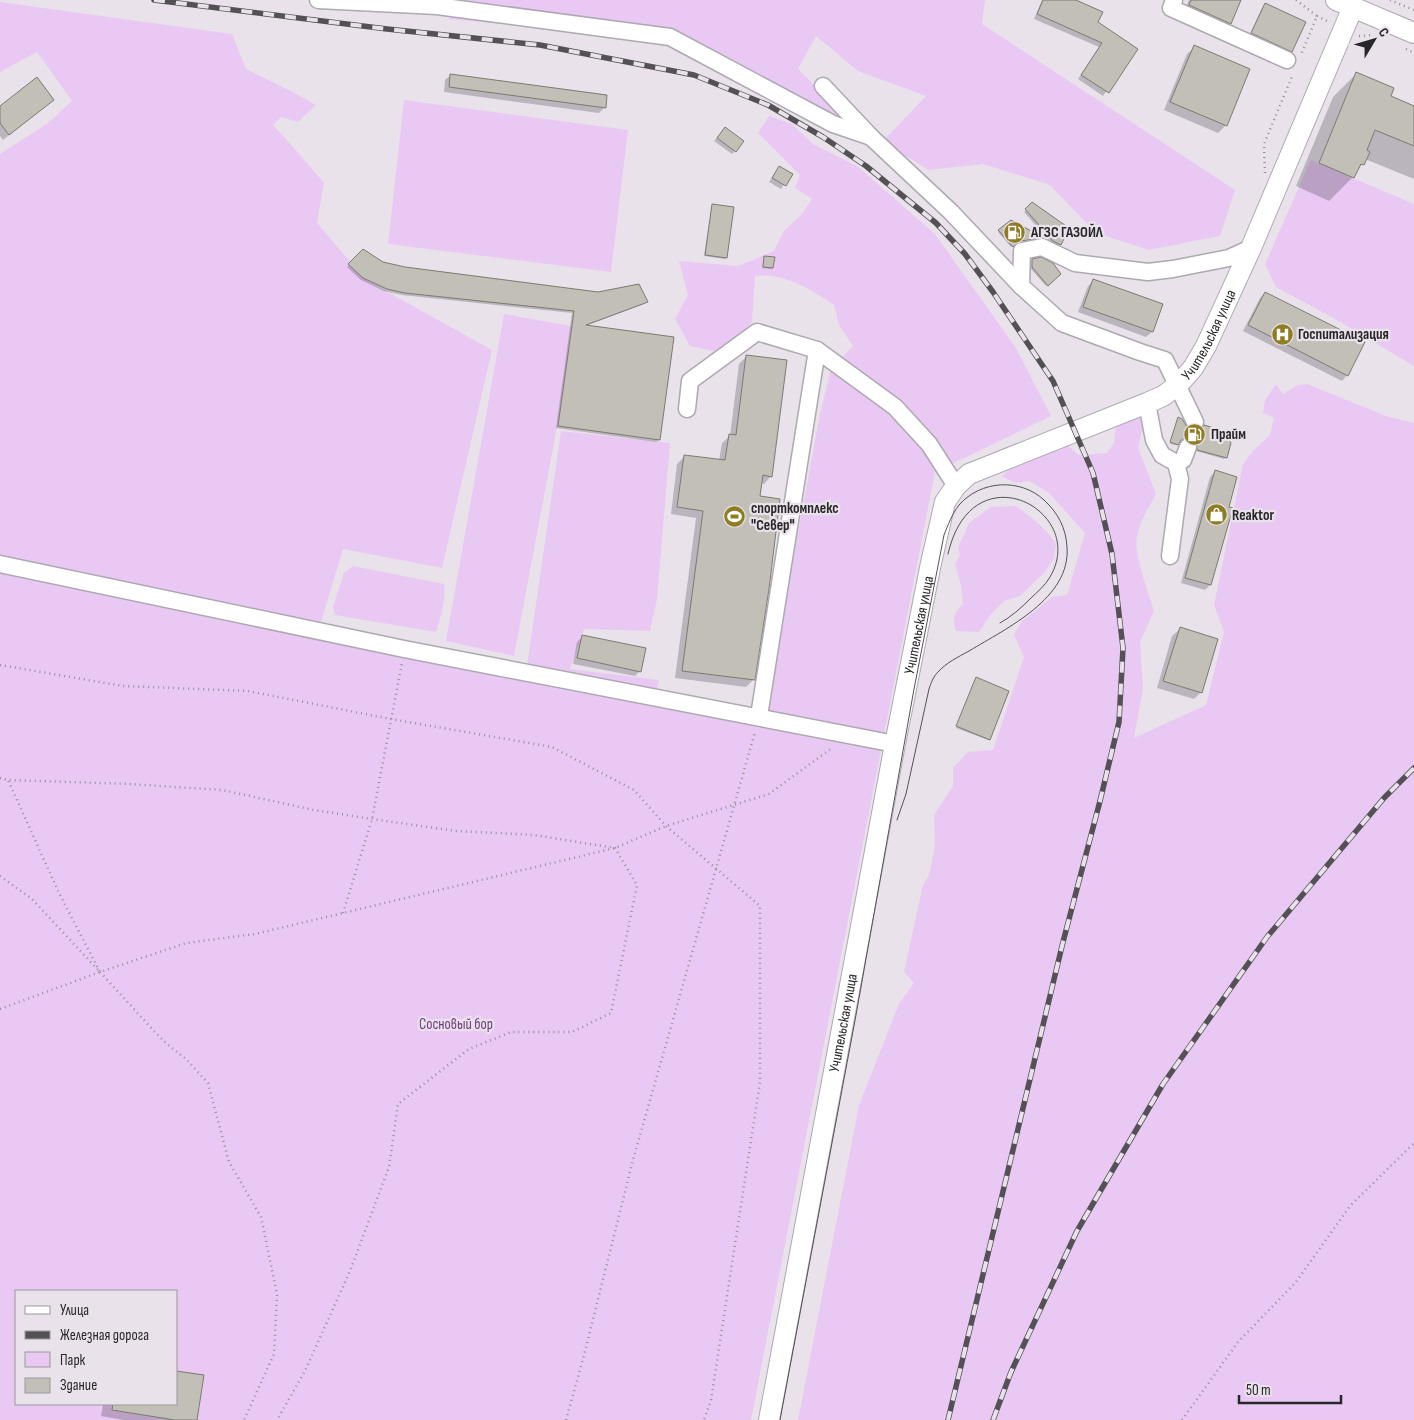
<svg xmlns="http://www.w3.org/2000/svg" width="1414" height="1420" font-family="'Sofia Sans Condensed',sans-serif">
	<style>
		.green { fill: #e9c9f4; fill-rule: evenodd }
		.shadow { fill: #0003 }
		.building { fill: #c2c0b6; stroke: #7c7a71 }
		.lines { fill: none; stroke-linecap: round; stroke-linejoin: round }
		.minor-tunnel { stroke: #c2bcc4; stroke-width: 16; stroke-dasharray: 16 8; stroke-linecap: butt }
		.minor-casing { stroke: #aea8b1; stroke-width: 19 }
		.major-casing { stroke: #aea8b1; stroke-width: 22 }
		.path { stroke: #959096; stroke-width: 2.5; stroke-dasharray: 1 4; stroke-linecap: butt }
		.minor { stroke: #fff; stroke-width: 16 }
		.major { stroke: #fff; stroke-width: 20 }
		.tram { stroke: #545155; stroke-width: 1 }
		.rail-casing { stroke: #545155; stroke-width: 5.5 }
		.rail { stroke: #e9e2eb; stroke-width: 4; stroke-dasharray: 11; stroke-linecap: butt }
		.labels { text-anchor: middle; stroke-width: 4.5; stroke-linejoin: round; paint-order: stroke }
		.poi-label { font-size: 15px; font-weight: bold; fill: #282629; stroke: #e9e2eb; text-anchor: start }
		.street-label { font-size: 15px; fill: #282629; stroke: #e9e2eb }
		.park-label { font-size: 15px; fill: #6f3c7f; stroke: #e9e2eb }
	</style>
	<rect width="100%" height="100%" fill="#e9e2eb"/>
	<g class="green">
		<path d="M446 0H985L982 24 1235 190 1220 236 1149 250 1096 233 1050 185 983 164 928 170 883 141 926 96 858 71 816 36 798 69 855 124 839 132 662 39 449 19Z"/>
		<path d="M0 2 232 34 246 69 289 90 316 105 298 122 281 117 273 125 294 148 324 183 317 223 366 280 492 350 442 568 343 549 321 622 527 666 561 431 670 443 657 599 650 631 584 629 570 669 659 680 656 692 764 714 820 414 831 369 853 346 839 325 834 305C810 289 784 272 755 276L752 322 739 336 714 351 690 346 675 319 688 295 679 261 738 266 774 251 784 231 802 214 812 199 795 188 800 175 758 133 769 116 792 124 813 144 857 166 935 234 1016 348 1051 416 935 472 751 1420H0V154L48 123 72 101 37 52 0 72ZM16 1291H176V1404H16Z"/>
		<path d="M404 100 628 130 611 272 388 244Z"/>
		<path d="M1311 160 1414 204V366L1337 320 1276 287 1265 264Z"/>
		<path d="M504 314 571 326 560 411 514 656 446 641Z"/>
		<path d="M1276 384 1283 394 1298 385 1307 384 1386 416 1414 423V1420H798L859 1105 899 1004 914 983 904 972 923 885 929 875 935 847 934 815 953 786V768L968 752 993 750 1024 657 1014 635 1022 621 1052 597 1067 595 1085 533 1048 492 1029 481 1015 483 1002 476 1014 464 1067 444 1078 455 1107 453 1114 443 1116 426 1139 412 1143 427 1138 448 1156 494C1149 507 1140 521 1137 536 1133 554 1149 593 1154 611L1140 642 1143 689 1134 738 1206 705 1224 632 1214 605 1243 464 1254 450 1270 435 1274 418 1263 413 1265 400Z"/>
		<path d="M1016 506C1031 517 1046 528 1056 544L1054 558 1045 572 1020 596 1004 601 991 614 979 632 956 631C952 619 954 613 963 604L961 585 955 565 960 555 958 548 969 523 991 507Z"/>
		<path d="M353 566 444 584C446 600 441 616 436 632L335 615 333 607 344 573Z"/>
	</g>
	<g class="shadow">
		<path d="M1042 0H1073L1097 22 1136 49 1103 96 1078 79 1099 47 1034 19Z"/>
		<path d="M1189 0H1240L1230 23 1225 29 1184 11Z"/>
		<path d="M1265 5 1291 51 1288 55 1249 37 1262 8Z"/>
		<path d="M1195 47 1226 125 1218 133 1164 110 1187 54Z"/>
		<path d="M1356 74 1389 97 1414 107V179L1365 159 1353 177 1329 201 1296 186 1333 97Z"/>
		<path d="M451 75 604 108 599 113 444 92 445 80Z"/>
		<path d="M47 105 3 140 0 136V108Z"/>
		<path d="M725 128 735 151 732 154 714 141Z"/>
		<path d="M779 167 791 174 781 189 769 182Z"/>
		<path d="M1033 204 1060 244 1058 246 1051 243 1024 212Z"/>
		<path d="M712 205 726 257 725 259 704 256Z"/>
		<path d="M1011 221 1041 238 1017 242 1011 247 998 232Z"/>
		<path d="M363 250 382 263 405 268 598 294 646 302 644 304 585 326 673 338 659 440 656 442 556 428 572 313 402 295 384 291 361 280 347 267Z"/>
		<path d="M765 257 772 268 771 269 762 268Z"/>
		<path d="M1032 260 1059 274 1046 286 1031 269Z"/>
		<path d="M1094 280 1161 305 1152 332 1146 337 1078 312 1088 286Z"/>
		<path d="M1265 293 1347 375 1342 381 1243 331 1260 298Z"/>
		<path d="M747 356 771 476 764 484 760 483 759 497 753 680 746 687 675 678 696 518 671 514 677 464 685 456 719 461 722 443 730 436 739 364Z"/>
		<path d="M1177 420 1188 431 1194 433 1226 457 1224 459 1196 451 1195 442 1189 438 1180 440 1176 445 1170 444Z"/>
		<path d="M1215 472 1228 507 1210 585 1205 590 1181 583 1210 477Z"/>
		<path d="M1180 629 1201 692 1194 699 1157 688 1172 636Z"/>
		<path d="M583 636 640 671 635 676 573 664 577 642Z"/>
		<path d="M976 679 989 739 988 740 956 728Z"/>
		<path d="M103 1404H176L196 1420H124L101 1416Z"/>
	</g>
	<g class="building">
		<path d="M1043 0H1076L1103 12 1098 22 1138 49 1109 93 1081 75 1102 43 1037 14Z"/>
		<path d="M1191 0H1241L1231 24 1189 5Z"/>
		<path d="M1265 3 1306 22 1292 52 1251 33Z"/>
		<path d="M1194 45 1250 69 1227 126 1170 102Z"/>
		<path d="M1356 72 1394 88 1391 96 1414 106V146L1375 130 1367 150 1370 152 1364 165 1361 164 1354 178 1319 163Z"/>
		<path d="M450 74 607 95 606 108 449 87Z"/>
		<path d="M37 77 54 100 9 135 0 123V106Z"/>
		<path d="M725 127 744 141 736 152 717 138Z"/>
		<path d="M779 166 793 174 786 186 772 178Z"/>
		<path d="M1032 202 1069 228 1061 245 1053 241 1025 209Z"/>
		<path d="M712 204 734 207 727 258 705 255Z"/>
		<path d="M1011 220 1044 238 1020 241 1013 247 998 230Z"/>
		<path d="M363 249 383 262 405 267 598 292 639 284 648 302 586 325 674 337 660 440 558 426 574 311 405 293 387 289 363 278 348 264Z"/>
		<path d="M764 256 775 257 773 268 763 267Z"/>
		<path d="M1041 257 1053 263 1061 274 1048 286 1032 267V259Z"/>
		<path d="M1093 279 1163 304 1153 332 1083 307Z"/>
		<path d="M1265 292 1365 342 1348 376 1248 325Z"/>
		<path d="M746 355 787 360 772 477 763 475 760 496 780 499 769 589 755 680 682 671 703 511 677 507 684 455 725 460 729 434 736 435Z"/>
		<path d="M1178 417 1182 419 1189 430 1194 432 1200 431 1204 425 1224 431 1231 443 1227 458 1197 450 1196 441 1191 438 1182 439 1178 445 1170 442Z"/>
		<path d="M1215 470 1237 477 1229 507 1233 508 1211 585 1185 578Z"/>
		<path d="M1180 627 1218 639 1202 693 1163 681Z"/>
		<path d="M582 635 646 648 641 672 577 658Z"/>
		<path d="M976 677 1009 691 990 740 956 726Z"/>
		<path d="M176 1371 204 1375 197 1420H175L112 1410 113 1404H176Z"/>
	</g>
	<g class="lines">
		<path class="minor-tunnel" d="M1188 447 1195 422"/>
		<defs>
			<g id="minor">
				<path d="M318 0 437 6 670 37 833 124 871 137"/>
				<path d="M1174 0 1171 8 1287 60"/>
				<path d="M823 86 871 137 951 212 1021 286"/>
				<path d="M1147 403 1154 440 1162 455 1176 463 1183 460 1188 447"/>
				<path d="M687 409 690 381 757 332 817 350 895 407 929 444 956 486"/>
				<path d="M1195 422 1165 360 1140 352 1062 323 1021 286 1022 251 1042 247 1075 263 1148 272 1173 269 1229 258 1251 248"/>
				<path d="M1170 556 1180 479 1176 463"/>
				<path d="M0 564 404 649 895 744"/>
				<path d="M759 716 817 350"/>
			</g>
			<g id="major">
				<path d="M1336 0 1414 33"/>
				<path id="s1" d="M769 1420 895 744 931 563 945 502 956 486 969 474 1147 403 1163 396 1178 385 1193 368 1206 346 1251 248 1353 7"/>
			</g>
		</defs>
		<use href="#minor" class="minor-casing"/>
		<use href="#major" class="major-casing"/>
		<g class="path">
			<path d="M1296 0 1317 16 1301 55"/>
			<path d="M1390 0 1414 10"/>
			<path d="M1317 16 1329 22"/>
			<path d="M1359 36 1374 35"/>
			<path d="M1406 49 1414 53"/>
			<path d="M1265 173 1264 144 1293 74"/>
			<path d="M0 665 123 686 248 691 391 719 552 747 634 790 666 826 760 906V1082L711 1400 704 1420"/>
			<path d="M0 778 8 780 130 784 222 790 314 810 372 819 456 831 534 835 615 848 637 885 611 1013 572 1032H511L469 1049 398 1104 389 1167 350 1271 305 1371 277 1420"/>
			<path d="M0 876 32 899 100 972 59 893 8 780"/>
			<path d="M343 913 372 819 402 663"/>
			<path d="M100 972 154 1031 167 1044 186 1059 208 1083 229 1162 261 1217 277 1294 274 1354 244 1420"/>
			<path d="M0 1009 100 972 186 943 255 934 615 848 666 826 769 794 832 748"/>
			<path d="M566 1420 583 1359 633 1160 755 732"/>
			<path d="M1182 1420 1238 1342 1296 1282 1350 1206 1414 1143"/>
		</g>
		<use href="#minor" class="minor"/>
		<use href="#major" class="major"/>
		<g class="tram">
			<path d="M948 554C972 448 1089 511 1050 577 1045 586 1037 592 1030 599 1021 608 1011 617 1000 623"/>
			<path d="M780 1420 856 1015 914 689 944 535C948 525 952 514 959 505 981 480 1020 478 1044 500 1058 513 1066 528 1067 547 1071 598 1007 628 969 651 958 657 946 663 938 672 933 677 931 683 929 689L906 794 897 820"/>
		</g>
		<defs>
			<g id="rail">
				<path d="M154 0 387 29 540 45 694 75 768 105 823 137 866 166 936 223 965 254 993 292 1053 381 1093 473 1112 554 1123 648 1119 722 1100 801 1063 942 948 1420"/>
				<path d="M993 1420 1011 1372 1077 1231 1163 1084 1267 937 1384 798 1414 768"/>
			</g>
		</defs>
		<use href="#rail" class="rail-casing"/>
		<use href="#rail" class="rail"/>
	</g>
	<defs>
		<symbol id="fuel-disc" viewBox="-11 -11 22 22"><circle r="9.5" fill="#907d23" stroke="#e9e2eb"/><path d="M-5.5-6h7V0h2V4h1.3V-2.5L3-4.5l.8-.8L6-3V5H2.5V1h-1V6h-7ZM-4.2-4.7v3.2H.2V-4.7Z" fill="#fff"/></symbol>
		<symbol id="hospital-disc" viewBox="-11 -11 22 22"><circle r="9.5" fill="#907d23" stroke="#e9e2eb"/><path d="M-5-5h3v3.5h4V-5h3V5h-3V1.5h-4V5h-3Z" fill="#fff"/></symbol>
		<symbol id="shop-disc" viewBox="-11 -11 22 22"><circle r="9.5" fill="#907d23" stroke="#e9e2eb"/><path d="M-5-2.5h2.3a2.7 3.5 0 0 1 5.4 0H5L5.5 6h-11ZM-1.5-2.5h3a1.5 2.3 0 0 0-3 0Z" fill="#fff"/></symbol>
		<symbol id="stadium-disc" viewBox="-11 -11 22 22"><circle r="9.5" fill="#907d23" stroke="#e9e2eb"/><path d="M0-5a6.5 5 0 1 0 0 10a6.5 5 0 1 0 0-10ZM-3.5-1.8h7v3.6h-7Z" fill="#fff"/></symbol>
	</defs>
	<g fill-rule="evenodd">
		<use href="#fuel-disc" x="1002" y="220" width="25" height="25"/>
		<use href="#hospital-disc" x="1270" y="322" width="25" height="25"/>
		<use href="#fuel-disc" x="1182" y="422" width="25" height="25"/>
		<use href="#shop-disc" x="1204" y="502" width="25" height="25"/>
		<use href="#stadium-disc" x="722" y="504" width="25" height="25"/>
	</g>
	<g class="labels">
		<g class="poi-label">
			<text x="1031" y="237">АГЗС ГАЗОЙЛ</text>
			<text x="1298" y="339">Госпитализация</text>
			<text x="1211" y="439">Прайм</text>
			<text x="751" y="513">спорткомплекс<tspan x="751" dy="17">"Север"</tspan></text>
			<text x="1232" y="520">Reaktor</text>
		</g>
		<g class="street-label">
			<text dy="5" stroke="none"><textPath href="#s1" startOffset="1259">Учительская улица</textPath></text>
			<text dy="5" stroke="none"><textPath href="#s1" startOffset="809">Учительская улица</textPath></text>
			<text dy="5" stroke="none"><textPath href="#s1" startOffset="404">Учительская улица</textPath></text>
		</g>
		<g class="park-label">
			<text x="456" y="1029">Сосновый бор</text>
		</g>
	</g>
	<rect x="15" y="1290" width="162" height="115" fill="#e9e2eb" stroke="#9c979d"/>
	<rect x="25" y="1306" width="25" height="8" fill="#ffffff" stroke="#9c979d"/>
	<text x="60" y="1315" font-size="15" fill="#282629">Улица</text>
	<rect x="25" y="1331" width="25" height="8" fill="#545155" stroke="#9c979d"/>
	<text x="60" y="1340" font-size="15" fill="#282629">Железная дорога</text>
	<rect x="25" y="1352" width="25" height="15" fill="#e9c9f4" stroke="#9c979d"/>
	<text x="60" y="1365" font-size="15" fill="#282629">Парк</text>
	<rect x="25" y="1378" width="25" height="15" fill="#c2c0b6" stroke="#9c979d"/>
	<text x="60" y="1390" font-size="15" fill="#282629">Здание</text>
	<g transform="translate(1374 40) rotate(52)" stroke="#e9e2eb" stroke-width="4" paint-order="stroke">
	<path d="M0-4L9 19L0 12L-9 19Z" fill="#282629"/>
	<text y="-8" font-size="14" font-weight="bold" text-anchor="middle" fill="#282629">С</text>
	</g>
	<path d="M1239 1395v8h102v-8" fill="none" stroke="#282629" stroke-width="2.5"/>
	<text x="1246" y="1395" font-size="15" fill="#282629" stroke="#e9e2eb" stroke-width="4" paint-order="stroke">50 m</text>
</svg>
